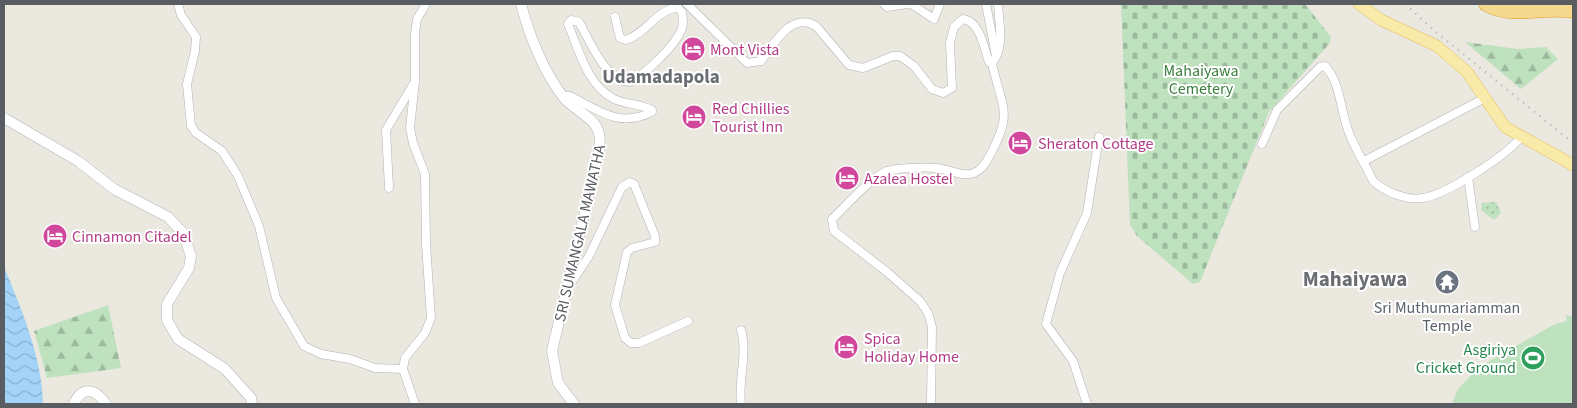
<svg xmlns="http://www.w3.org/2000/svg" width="1577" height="408" font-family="'Source Sans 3',sans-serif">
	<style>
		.grass { fill: url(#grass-dots) }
		.forest { fill: url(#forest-firs) }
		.cemetery { fill: url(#cemetery-stones) }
		.pitch { fill: #bee1be }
		.water { fill: url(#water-waves) }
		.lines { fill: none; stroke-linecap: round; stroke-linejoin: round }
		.street-casing { stroke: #b1b3b7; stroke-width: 9 }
		.secondary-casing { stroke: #b2b5ba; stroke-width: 11 }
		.primary-casing { stroke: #e6be5e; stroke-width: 12 }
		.highway-casing { stroke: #db9911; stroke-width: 15 }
		.street { stroke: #fff; stroke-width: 8 }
		.secondary { stroke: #fff; stroke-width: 10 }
		.primary { stroke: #f8eaa8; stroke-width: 11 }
		.highway { stroke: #f4d98e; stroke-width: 14 }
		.rail { stroke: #b1b2b2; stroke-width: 2.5; stroke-dasharray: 1 6; stroke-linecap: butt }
		.labels { text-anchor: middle; stroke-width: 4; stroke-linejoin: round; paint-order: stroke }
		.hotel-label { font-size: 16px; fill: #b23c85; stroke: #fff; text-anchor: start }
		.park-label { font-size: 16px; fill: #3a7f3c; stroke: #fff }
		.street-label { font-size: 16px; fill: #595c60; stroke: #fff }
		.worship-label { font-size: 16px; fill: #5b616d; stroke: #fff }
		.leisure-label { font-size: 16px; fill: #27864d; stroke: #fff; text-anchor: end }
		.quarter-label { font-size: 19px; font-weight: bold; fill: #6a6e72; stroke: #fff }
		.district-label { font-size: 21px; font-weight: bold; fill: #6a6e72; stroke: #fff }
	</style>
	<defs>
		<pattern id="grass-dots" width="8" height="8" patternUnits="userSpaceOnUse" patternTransform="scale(1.25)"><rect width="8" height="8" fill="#bee1be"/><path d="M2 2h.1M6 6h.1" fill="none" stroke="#9dba9e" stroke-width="1.8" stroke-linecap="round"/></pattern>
		<pattern id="forest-firs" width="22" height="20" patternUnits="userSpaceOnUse" patternTransform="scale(1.25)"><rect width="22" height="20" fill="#bee1be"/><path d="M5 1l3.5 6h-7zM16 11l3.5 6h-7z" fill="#9dba9e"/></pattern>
		<pattern id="cemetery-stones" width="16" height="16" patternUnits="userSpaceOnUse" patternTransform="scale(1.25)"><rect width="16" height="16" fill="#bee1be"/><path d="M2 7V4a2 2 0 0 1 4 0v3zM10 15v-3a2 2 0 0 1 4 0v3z" fill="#9dba9e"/></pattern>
		<pattern id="water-waves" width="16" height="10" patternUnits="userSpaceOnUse" patternTransform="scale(1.25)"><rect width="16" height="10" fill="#a3d4f8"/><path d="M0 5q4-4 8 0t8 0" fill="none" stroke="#88afcc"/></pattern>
	</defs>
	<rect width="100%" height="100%" fill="#ebe8e0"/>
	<path class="grass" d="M1496 202 1501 213 1494 220 1481 210 1482 203Z"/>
	<g class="forest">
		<path d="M1465 42 1518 49 1546 47 1558 59 1521 89Z"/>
		<path d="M108 305 121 368 47 378 34 331Z"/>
	</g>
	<path class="cemetery" d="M1121 4H1305L1331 37 1330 43 1269 112 1200 282 1193 284 1137 236 1130 225Z"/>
	<path class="pitch" d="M1566 315 1573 317V404H1452L1458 389 1479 367 1555 324 1567 321Z"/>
	<path class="water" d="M4 267C22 310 42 358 43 404H4Z"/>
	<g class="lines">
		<defs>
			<g id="street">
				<path d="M178 4 181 15 196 37 195 51 187 84 191 126 196 133 222 151 238 176 259 226 276 298 304 346 321 354 350 359 375 368 403 369"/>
				<path d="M687 4 747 63 761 61C774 44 791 11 816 26L849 65 863 68 893 56H900L914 66 932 89 943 93 952 88 950 43 954 27 963 19C980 21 984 48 989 62L992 63C1005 48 999 23 998 4"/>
				<path d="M884 4 887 7 907 4"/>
				<path d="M911 4 934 19 940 4"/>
				<path d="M986 4 996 56"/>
				<path d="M563 96H570C600 111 619 128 652 112V110C640 103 626 105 614 99 587 85 579 50 568 24L571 20 579 22C590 41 605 81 630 82 645 74 673 48 681 31 684 25 683 19 682 12L677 7C653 13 648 32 626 40L620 38 615 17"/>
				<path d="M1262 144 1277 110 1320 67 1325 66C1342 84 1340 114 1350 135 1356 151 1366 165 1373 181 1385 192 1407 201 1423 198 1446 195 1506 156 1521 137"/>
				<path d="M1364 161 1485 98"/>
				<path d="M1468 177 1475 227"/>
				<path d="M389 188 386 130 414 83"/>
				<path d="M569 286 589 256 622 187 630 182 634 184 655 236V242L632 248 627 252 615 305 625 338 631 343H639L688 321"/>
				<path d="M415 404 403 369 405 358 425 333 431 318 426 244 425 174 413 143 410 128 415 81V33L417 19 426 4"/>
				<path d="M741 404C738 379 748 353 741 330"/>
				<path d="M931 404 932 327 928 313 920 301 887 272 834 231 832 219C847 205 869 179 887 171 895 168 926 167 936 168 945 169 953 172 962 174 976 176 983 168 989 157 1014 111 1002 110 992 63"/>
				<path d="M1087 404 1073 361 1046 324 1060 273 1087 213 1099 137"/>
			</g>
			<g id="secondary">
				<path d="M521 4C529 35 544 73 564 98 573 109 589 115 596 126 601 135 600 143 599 152L552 351 558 383 574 404"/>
				<path d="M4 118 78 161 114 189 168 217 183 233 191 256 189 268 167 304V320L178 339 225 369 251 398 252 404"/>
				<path d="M74 404C82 385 96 389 106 404"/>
			</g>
			<path id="primary" d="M1359 4 1381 20 1437 46 1467 72 1505 127 1573 165"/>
			<path id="highway" d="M1486 4C1515 20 1543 5 1573 11"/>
		</defs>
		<use href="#street" class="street-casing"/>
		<use href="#secondary" class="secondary-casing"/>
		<use href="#primary" class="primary-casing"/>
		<use href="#highway" class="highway-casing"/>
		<use href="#street" class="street"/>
		<use href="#secondary" class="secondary"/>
		<use href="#primary" class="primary"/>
		<use href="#highway" class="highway"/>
		<path class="rail" d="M1405 4 1436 32 1573 143"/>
	</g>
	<defs>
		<symbol id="hotel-disc" viewBox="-11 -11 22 22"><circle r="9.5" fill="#d1479c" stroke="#fff"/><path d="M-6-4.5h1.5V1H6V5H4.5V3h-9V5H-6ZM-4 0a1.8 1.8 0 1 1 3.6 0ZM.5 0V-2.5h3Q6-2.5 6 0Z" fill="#fff"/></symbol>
		<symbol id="temple-disc" viewBox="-11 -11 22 22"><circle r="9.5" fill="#6b7280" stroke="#fff"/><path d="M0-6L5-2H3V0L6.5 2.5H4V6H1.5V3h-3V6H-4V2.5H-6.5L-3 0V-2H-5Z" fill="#fff"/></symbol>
		<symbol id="stadium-disc" viewBox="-11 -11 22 22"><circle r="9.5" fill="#2e9e5b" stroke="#fff"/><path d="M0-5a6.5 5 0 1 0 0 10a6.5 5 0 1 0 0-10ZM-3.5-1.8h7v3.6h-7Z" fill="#fff"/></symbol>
	</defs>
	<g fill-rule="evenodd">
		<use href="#hotel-disc" x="679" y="35" width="28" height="28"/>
		<use href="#hotel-disc" x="680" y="103" width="28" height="28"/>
		<use href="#hotel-disc" x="1006" y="129" width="28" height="28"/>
		<use href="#hotel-disc" x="833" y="164" width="28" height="28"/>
		<use href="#hotel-disc" x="41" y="222" width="28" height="28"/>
		<use href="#temple-disc" x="1433" y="268" width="28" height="28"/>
		<use href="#hotel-disc" x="832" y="333" width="28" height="28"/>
		<use href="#stadium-disc" x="1519" y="344" width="28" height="28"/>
	</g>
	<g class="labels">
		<g class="hotel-label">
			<text x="710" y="55">Mont Vista</text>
			<text x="712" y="114">Red Chillies<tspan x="712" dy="18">Tourist Inn</tspan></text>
			<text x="1038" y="149">Sheraton Cottage</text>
			<text x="864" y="184">Azalea Hostel</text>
			<text x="72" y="242">Cinnamon Citadel</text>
			<text x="864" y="344">Spica<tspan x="864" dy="18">Holiday Home</tspan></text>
		</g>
		<g class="park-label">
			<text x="1201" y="76">Mahaiyawa<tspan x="1201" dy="18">Cemetery</tspan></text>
		</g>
		<g class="street-label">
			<text transform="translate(579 233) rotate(-77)" y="6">SRI SUMANGALA MAWATHA</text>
		</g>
		<g class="worship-label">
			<text x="1447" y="313">Sri Muthumariamman<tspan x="1447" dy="18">Temple</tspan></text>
		</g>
		<g class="leisure-label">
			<text x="1516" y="355">Asgiriya<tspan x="1516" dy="18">Cricket Ground</tspan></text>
		</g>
		<g class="quarter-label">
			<text x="661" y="83">Udamadapola</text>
		</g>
		<g class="district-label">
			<text x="1355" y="286">Mahaiyawa</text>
		</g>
	</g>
	<rect width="1577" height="408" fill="none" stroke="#595c60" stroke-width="10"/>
</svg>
